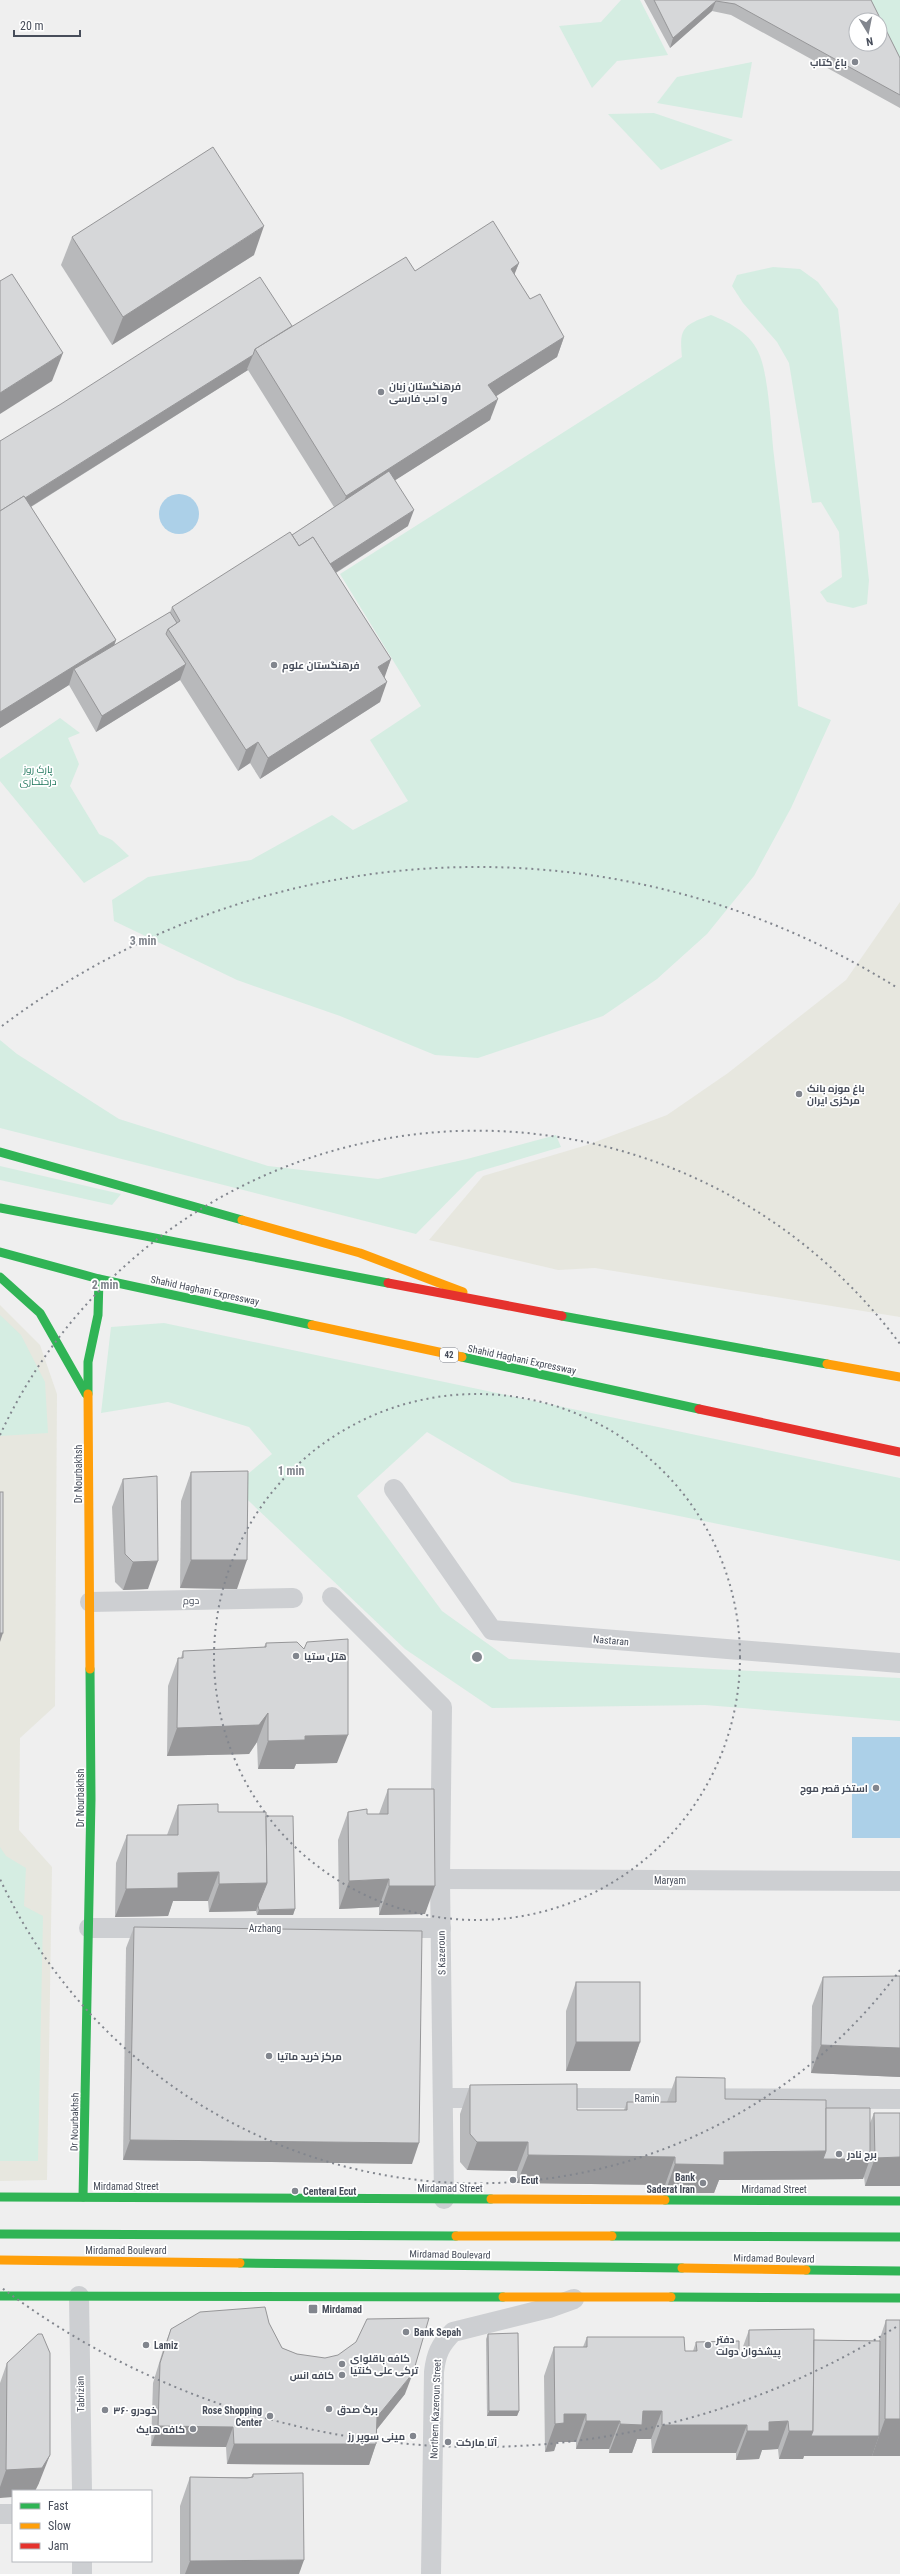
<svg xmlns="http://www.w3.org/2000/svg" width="900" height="2574" font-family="'Roboto Condensed',Cairo,sans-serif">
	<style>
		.commercial { fill: #e7e7df }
		.green { fill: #d5ede2 }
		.water { fill: #acd0e8 }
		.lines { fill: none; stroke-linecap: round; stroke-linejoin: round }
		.street { stroke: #cdcfd2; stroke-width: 20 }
		.fast { stroke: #30b455; stroke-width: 9 }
		.slow { stroke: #ff9f0a; stroke-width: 9 }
		.jam { stroke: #e5322d; stroke-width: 9 }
		.wall { fill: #b8b9bb; fill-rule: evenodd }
		.shaded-wall { fill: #969698 }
		.building { fill: #d6d7d9; stroke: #969698; fill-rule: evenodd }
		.ring { fill: none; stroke: #82868e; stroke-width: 2; stroke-dasharray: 2 4 }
		.poi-dot { fill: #82868e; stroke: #fff; stroke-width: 1.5 }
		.labels { text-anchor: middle; stroke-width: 3.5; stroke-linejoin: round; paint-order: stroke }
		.shield { fill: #fff; stroke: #7e828c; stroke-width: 1 }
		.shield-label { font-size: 9px; font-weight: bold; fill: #474d5a }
		.poi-label { font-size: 10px; font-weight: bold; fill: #474d5a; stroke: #fff; text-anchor: start }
		.park-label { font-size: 10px; fill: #1d755a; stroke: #fff }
		.street-label { font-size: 10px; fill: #474d5a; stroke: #fff }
		.centre { fill: #82868e; stroke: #fff; stroke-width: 2 }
		.ring-label { font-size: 12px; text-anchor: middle; font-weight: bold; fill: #82868e; stroke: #fff; stroke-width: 3.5; stroke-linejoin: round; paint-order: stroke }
	</style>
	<rect width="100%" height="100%" fill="#efefef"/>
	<g class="commercial">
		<path d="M900 902V1317L595 1268 558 1270 429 1240 483 1176 587 1145 667 1115 728 1073 846 980Z"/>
		<path d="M0 1305 40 1345 57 1394 55 1706 20 1738 19 1830 52 1867 47 2180 0 2181Z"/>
	</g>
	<g class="green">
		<path d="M621 0H640L668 55 617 61 592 88 559 26 601 22Z"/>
		<path d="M870 0H900V65Z"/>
		<path d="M752 62 742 118 657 103 677 77Z"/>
		<path d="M654 113 733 140 661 170 608 114Z"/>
		<path d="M773 267 800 269 818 282 838 309 869 580 867 604 853 608 827 602 820 592 842 577 839 532 821 502 812 503 789 363 777 342 743 303 732 286 737 275Z"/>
		<path d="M711 315C731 323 752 334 760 356 769 380 771 429 774 456 784 539 793 622 798 706L831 720 791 808 754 876 707 934 657 979 603 1016 478 1058 435 1055 340 1016 237 980 114 921 112 900 148 877 251 860 332 815 353 830 408 801 370 740 421 706 340 574 682 357C679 328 683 325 711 315Z"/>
		<path d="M60 718 80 733 68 738 79 764 70 786 99 834 112 840 129 856 84 883 0 781V759Z"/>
		<path d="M0 1040 17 1054 119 1119 268 1166 378 1179 467 1159 556 1135 561 1147 477 1172 416 1234 0 1128Z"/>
		<path d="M0 1166 121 1194 112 1205 0 1180Z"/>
		<path d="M0 1315 21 1335 45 1382 48 1433 0 1436Z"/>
		<path d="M164 1323 900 1478V1561L512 1482 427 1432 357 1496 442 1611 509 1659 900 1678V1721L705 1705 492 1708 405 1649 233 1486 272 1454 249 1427 168 1402 101 1413 111 1327Z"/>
		<path d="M0 1847 6 1856 26 1868 24 1906 43 1916 38 2161H0Z"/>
	</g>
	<g class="water">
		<circle cx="179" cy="514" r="20"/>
		<rect x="852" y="1737" width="48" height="101"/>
	</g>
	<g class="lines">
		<g class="street">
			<path d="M394 1489 492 1630 900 1663"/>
			<path d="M332 1597 442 1707 440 1879 444 2199"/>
			<path d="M90 1602 293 1598"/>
			<path d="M440 1879 900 1881"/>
			<path d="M89 1928H441"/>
			<path d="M443 2098H493"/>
			<path d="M551 2098 900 2099"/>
			<path d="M79 2296 82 2491"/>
			<path d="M0 2514H13"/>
			<path d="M82 2574V2561"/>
			<path d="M431 2574 434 2372C436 2354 440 2345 453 2332L549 2308 574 2299"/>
		</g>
		<g class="fast">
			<path d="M0 1152 242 1220"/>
			<path d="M0 1208 388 1283"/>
			<path d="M0 1252 99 1279 312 1325"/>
			<path d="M0 1277 40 1313 86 1394"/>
			<path d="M562 1316 827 1364"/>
			<path d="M462 1357 699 1409"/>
			<path d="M88 1394V1362L98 1315 99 1279"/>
			<path d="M0 2197 491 2199"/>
			<path d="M83 2197 91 1799 90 1669"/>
			<path d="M665 2200 900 2201"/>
			<path d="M0 2234 456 2236"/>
			<path d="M612 2236 900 2237"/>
			<path d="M240 2263 682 2268"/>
			<path d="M806 2270 900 2271"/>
			<path d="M0 2296 503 2297"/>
			<path d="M671 2297 900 2298"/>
		</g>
		<g class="slow">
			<path d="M242 1220 360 1253 463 1292"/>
			<path d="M312 1325 462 1357"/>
			<path d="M827 1364 900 1377"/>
			<path d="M88 1394 90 1669"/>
			<path d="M491 2199 665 2200"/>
			<path d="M456 2236H612"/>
			<path d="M0 2260 240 2263"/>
			<path d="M682 2268 806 2270"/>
			<path d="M503 2297H671"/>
		</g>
		<g class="jam">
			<path d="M388 1283 562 1316"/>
			<path d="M699 1409 900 1452"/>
		</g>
	</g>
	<g class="wall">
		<path d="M644 0H871L900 58V108L731 15 712 11 670 48Z"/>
		<path d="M72 237 254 255 112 345 61 265Z"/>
		<path d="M519 263 514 274 530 299 564 337 557 357 496 396 490 420 395 480 408 526 336 573 391 659 384 677 380 702 260 779 250 763 238 771 180 680 96 732 69 685 0 728V441L292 326 415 271ZM248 370 334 507 292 535 172 607 170 612 114 646 116 640 31 507Z"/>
		<path d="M191 1472 237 1589 180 1588 181 1501Z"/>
		<path d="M123 1479 148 1589 123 1590 115 1582 112 1507Z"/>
		<path d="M266 1643 337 1763 296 1764 294 1769H258L257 1742 249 1754 167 1756 168 1686 178 1658H181L183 1651 264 1647Z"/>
		<path d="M388 1789 425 1914 379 1915V1907L339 1909 338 1840 348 1812 367 1814H379Z"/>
		<path d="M178 1805 218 1812 266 1816 295 1909 293 1915H257L256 1911 209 1912 208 1901H173L168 1916 115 1917 116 1863 127 1835H167Z"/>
		<path d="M134 1927 412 2164 123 2160 126 1948Z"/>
		<path d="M900 1976V2077L811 2073 812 2006 823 1977Z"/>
		<path d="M576 1982 640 2042 630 2071H566V2011Z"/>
		<path d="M676 2077 725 2099 826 2108 870 2123 874 2113H900V2186H865L864 2176 863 2179 719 2180 714 2193H665V2185L517 2183V2171L467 2170 460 2162V2114L470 2085 577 2110H624L627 2102H667Z"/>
		<path d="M886 2320H900V2456H804L803 2459H779L778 2449 762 2450 759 2459 736 2460V2453H652L651 2439H637L632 2453H609V2449H576V2442H557L554 2451 545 2452 544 2376 554 2347H583L587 2337 685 2351H693L696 2342 741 2352 749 2330 814 2340 879 2341Z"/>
		<path d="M269 2323 282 2348 297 2354 405 2394 377 2429 376 2444 369 2465 227 2464 226 2447 151 2446 153 2383 163 2350 171 2329Z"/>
		<path d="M488 2334 519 2411 517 2416H487L486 2339Z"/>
		<path d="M7 2363 39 2483 35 2491H13L0 2498V2383Z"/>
		<path d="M253 2474 299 2574H180V2506L190 2477H251Z"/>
	</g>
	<g class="shaded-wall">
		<path d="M716 1 712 11 670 48 673 38Z"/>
		<path d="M264 226 254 255 112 345 123 317Z"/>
		<path d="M519 263 511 283V269Z"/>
		<path d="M564 337 557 357 481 406 488 385Z"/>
		<path d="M63 353 52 381 0 414V393Z"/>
		<path d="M253 355 247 369 248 370 0 526V514Z"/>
		<path d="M498 399 490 420 339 516 346 496Z"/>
		<path d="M414 510 408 526 321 582 327 566Z"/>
		<path d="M116 640 109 660 74 669 69 685 0 728V712Z"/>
		<path d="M391 659 384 679 378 667Z"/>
		<path d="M186 664 180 680 96 732 102 716Z"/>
		<path d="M387 682 380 702 260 779 268 758Z"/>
		<path d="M258 742 250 763 238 771 246 750Z"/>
		<path d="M191 1560H247L237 1589 180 1588Z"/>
		<path d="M158 1561 148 1589 123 1590 133 1562Z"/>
		<path d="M0 1633H3L0 1642Z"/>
		<path d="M268 1713 257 1742 249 1754 167 1756 177 1728Z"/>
		<path d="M348 1735 337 1763 296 1764 294 1769H258L268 1741 305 1736Z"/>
		<path d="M219 1872 208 1901H173L168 1916 115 1917 126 1889 178 1873Z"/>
		<path d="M389 1879 379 1907 339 1909 349 1881Z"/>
		<path d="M267 1883 256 1911 209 1912 219 1884Z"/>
		<path d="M389 1886H435L425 1914 379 1915Z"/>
		<path d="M295 1909 293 1915H257L259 1910Z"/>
		<path d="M576 2042H640L630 2071H566Z"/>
		<path d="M821 2045 900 2048V2077L811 2073Z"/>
		<path d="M130 2140 419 2143 412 2164 123 2160Z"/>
		<path d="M477 2142H528L517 2171 467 2170Z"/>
		<path d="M826 2151 870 2159 863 2179 719 2180 714 2193H665L675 2164 724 2152Z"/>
		<path d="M528 2155 675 2157 665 2185 517 2183Z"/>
		<path d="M900 2157V2186H865L875 2158Z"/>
		<path d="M413 2373 405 2394 370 2438 377 2417Z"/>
		<path d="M489 2411H519L517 2416H487Z"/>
		<path d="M643 2411H662L651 2439H637L632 2453H609L620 2424Z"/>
		<path d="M564 2414H586L576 2442H557L554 2451 545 2452 555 2424Z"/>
		<path d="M885 2419H900V2456H872Z"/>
		<path d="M586 2421H620L609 2449H576Z"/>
		<path d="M788 2421 778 2449 762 2450 759 2459 736 2460 747 2431 769 2422Z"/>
		<path d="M662 2425H747L736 2453H652Z"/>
		<path d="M158 2426 233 2427 226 2447 151 2446Z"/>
		<path d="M789 2431H813L879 2436 872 2456H804L803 2459H779Z"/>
		<path d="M234 2444H376L369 2465 227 2464Z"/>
		<path d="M50 2455 39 2483 35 2491H13V2497L0 2498V2487L6 2470Z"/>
		<path d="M304 2560 299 2574H185L190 2561Z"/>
	</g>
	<g class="building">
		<path d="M654 0H871L900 58V95L735 4 716 1 673 38ZM856 20H880V44H856Z"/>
		<path d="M213 147 264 226 123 317 72 237Z"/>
		<path d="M493 221 519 263 511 269 530 299 540 294 564 337 488 385 498 399 346 496 255 349 406 257 415 271Z"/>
		<path d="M12 274 63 353 0 393V281Z"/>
		<path d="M260 277 292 326 255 349 253 355 25 498 24 496 0 511V441L61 404Z"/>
		<path d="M389 471 414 510 330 564 313 537 299 546 292 535Z"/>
		<path d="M24 496 116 640 0 712V511Z"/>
		<path d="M290 532 299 546 313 537 391 659 378 667 387 682 268 758 258 742 246 750 168 629 180 621 172 607Z"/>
		<path d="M170 612 177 623 168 629 166 634 186 664 102 716 74 669Z"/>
		<path d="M248 1471 247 1560H191V1472Z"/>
		<path d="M157 1476 158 1561 133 1562 125 1554 123 1479Z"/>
		<rect x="0" y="1492" width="3" height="141"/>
		<path d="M348 1639V1735L305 1736V1740L268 1741V1713L259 1725 177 1728 178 1658H183V1651L266 1647V1643L297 1642 304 1649 307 1642Z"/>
		<path d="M388 1789H434L435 1886H389V1879L349 1881 348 1812 367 1809V1814H388Z"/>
		<path d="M218 1804V1812H266L267 1883 219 1884V1872L178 1873V1888L126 1889 127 1835H178V1805Z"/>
		<path d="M266 1816H293L295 1909 259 1910 258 1905 267 1883Z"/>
		<path d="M134 1927 422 1931 419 2143 130 2140Z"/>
		<path d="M900 1976V2048L821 2045 823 1977Z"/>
		<rect x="576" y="1982" width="64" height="60"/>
		<path d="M676 2077 725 2078V2099L826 2100V2151L724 2152V2165L675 2164V2157L528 2155V2142H477L470 2134V2085L577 2084V2110H627V2102H676Z"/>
		<path d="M826 2108H870V2159H823L826 2151Z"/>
		<path d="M874 2113H900V2157L875 2158Z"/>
		<path d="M265 2307 269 2323 282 2348 297 2354 325 2358 338 2355 356 2342 367 2319 429 2318 413 2373 377 2417 376 2444H234L233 2427 158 2426 160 2363 171 2329 200 2312Z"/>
		<path d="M886 2320H900V2419H885Z"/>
		<path d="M814 2329 813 2431H789L788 2421 769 2422V2431H747V2425H662V2411H643L642 2425 620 2424V2421H586V2414H564V2423L555 2424 554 2347H587V2337H684L685 2351H697L696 2342 739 2341V2352H749V2330Z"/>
		<path d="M518 2333 519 2411H489L488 2334Z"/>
		<path d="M38 2334H42L50 2353V2455L42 2468 6 2470 7 2363Z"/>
		<path d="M814 2340 880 2341 879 2436H811L813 2431Z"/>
		<path d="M303 2473 304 2560 190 2561V2477L247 2478 253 2477V2474Z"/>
	</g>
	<g class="ring">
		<circle cx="477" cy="1657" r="263"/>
		<path d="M900 1970A526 526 0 0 1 0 1879M0 1435A526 526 0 0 1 900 1344"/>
		<path d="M896 2327A790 790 0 0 1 2 2288M2 1026A790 790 0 0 1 896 987"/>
	</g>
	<g class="poi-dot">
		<circle cx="855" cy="62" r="4"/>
		<circle cx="381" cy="392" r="4"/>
		<circle cx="274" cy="665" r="4"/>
		<circle cx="799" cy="1094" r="4"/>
		<circle cx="296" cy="1656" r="4"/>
		<circle cx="876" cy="1788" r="4"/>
		<circle cx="269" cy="2056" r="4"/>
		<circle cx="839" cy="2154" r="4"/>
		<circle cx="513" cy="2180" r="4"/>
		<circle cx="703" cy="2183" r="4"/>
		<circle cx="295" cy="2191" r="4"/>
		<rect x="308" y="2304" width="10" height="10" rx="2"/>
		<circle cx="406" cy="2332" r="4"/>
		<circle cx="146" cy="2345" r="4"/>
		<circle cx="708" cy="2345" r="4"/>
		<circle cx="342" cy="2364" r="4"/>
		<circle cx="342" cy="2375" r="4"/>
		<circle cx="329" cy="2409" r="4"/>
		<circle cx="105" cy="2410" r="4"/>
		<circle cx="270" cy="2416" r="4"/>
		<circle cx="193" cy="2429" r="4"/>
		<circle cx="413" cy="2436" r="4"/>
		<circle cx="448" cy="2442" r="4"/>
	</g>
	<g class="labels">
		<rect class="shield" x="440" y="1348" width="18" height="14" rx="3"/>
		<g class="shield-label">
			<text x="449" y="1358">42</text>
		</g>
		<g class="poi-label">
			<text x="847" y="66" text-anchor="end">باغ کتاب</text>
			<text x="389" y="390">فرهنگستان زبان<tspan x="389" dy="12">و ادب فارسی</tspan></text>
			<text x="282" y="669">فرهنگستان علوم</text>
			<text x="807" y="1092">باغ موزه بانک<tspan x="807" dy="12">مرکزی ایران</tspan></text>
			<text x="304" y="1660">هتل ستیا</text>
			<text x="868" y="1792" text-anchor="end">استخر قصر موج</text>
			<text x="277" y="2060">مرکز خرید ماتیا</text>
			<text x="847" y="2158">برج نادر</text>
			<text x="695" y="2181" text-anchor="end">Bank<tspan x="695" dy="12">Saderat Iran</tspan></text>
			<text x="521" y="2184">Ecut</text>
			<text x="303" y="2195">Centeral Ecut</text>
			<text x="322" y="2313">Mirdamad</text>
			<text x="414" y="2336">Bank Sepah</text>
			<text x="716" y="2343">دفتر<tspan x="716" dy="12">پیشخوان دولت</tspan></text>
			<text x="154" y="2349">Lamiz</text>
			<text x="350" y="2362">کافه باقلوای<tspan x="350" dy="12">ترکی علی کنتیا</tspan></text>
			<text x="334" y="2379" text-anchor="end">کافه انس</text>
			<text x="337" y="2413">برگ صدق</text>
			<text x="113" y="2414">خودرو ۳۶۰</text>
			<text x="262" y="2414" text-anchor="end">Rose Shopping<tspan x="262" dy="12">Center</tspan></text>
			<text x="185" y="2433" text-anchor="end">کافه هایک</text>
			<text x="405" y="2440" text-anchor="end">مینی سوپر رز</text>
			<text x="456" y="2446">آتا مارکت</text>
		</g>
		<g class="park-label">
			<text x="38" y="773">پارک روز<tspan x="38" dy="12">درختکاری</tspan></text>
		</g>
		<g class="street-label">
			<text transform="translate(205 1290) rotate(12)" y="4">Shahid Haghani Expressway</text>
			<text transform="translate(522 1359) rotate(12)" y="4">Shahid Haghani Expressway</text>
			<text transform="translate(78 1474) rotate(-90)" y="4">Dr Nourbakhsh</text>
			<text transform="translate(191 1600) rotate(-1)" y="4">دوم</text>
			<text transform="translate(611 1640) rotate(5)" y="4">Nastaran</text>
			<text transform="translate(80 1798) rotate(-90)" y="4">Dr Nourbakhsh</text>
			<text x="670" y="1884">Maryam</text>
			<text x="265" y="1932">Arzhang</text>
			<text transform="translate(441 1953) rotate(-91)" y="4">S Kazeroun</text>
			<text x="647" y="2102">Ramin</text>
			<text transform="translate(74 2122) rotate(-89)" y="4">Dr Nourbakhsh</text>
			<text x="126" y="2190">Mirdamad Street</text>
			<text x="450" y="2192">Mirdamad Street</text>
			<text x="774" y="2193">Mirdamad Street</text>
			<text x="126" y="2254">Mirdamad Boulevard</text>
			<text transform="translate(450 2254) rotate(1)" y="4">Mirdamad Boulevard</text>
			<text transform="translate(774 2258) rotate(1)" y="4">Mirdamad Boulevard</text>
			<text transform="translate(80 2394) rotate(-91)" y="4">Tabrizian</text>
			<text transform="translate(435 2409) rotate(-88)" y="4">Northern Kazeroun Street</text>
		</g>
	</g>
	<circle cx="477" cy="1657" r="6" class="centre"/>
	<g class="ring-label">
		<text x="143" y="945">3 min</text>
		<text x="105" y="1289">2 min</text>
		<text x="291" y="1475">1 min</text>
	</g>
	<rect x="12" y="2490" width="140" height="72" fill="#ffffff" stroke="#b5b8bd"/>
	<rect x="20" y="2503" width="20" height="6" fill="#30b455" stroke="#b5b8bd"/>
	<text x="48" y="2510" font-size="12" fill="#474d5a">Fast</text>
	<rect x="20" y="2523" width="20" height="6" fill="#ff9f0a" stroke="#b5b8bd"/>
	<text x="48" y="2530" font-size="12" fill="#474d5a">Slow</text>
	<rect x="20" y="2543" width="20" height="6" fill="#e5322d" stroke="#b5b8bd"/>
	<text x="48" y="2550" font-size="12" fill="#474d5a">Jam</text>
	<g transform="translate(868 32) rotate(170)"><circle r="19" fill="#ffffff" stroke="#b5b8bd"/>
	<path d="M0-3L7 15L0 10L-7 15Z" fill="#82868e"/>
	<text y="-6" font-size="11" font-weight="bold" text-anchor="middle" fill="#474d5a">N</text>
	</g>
	<path d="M14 30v6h66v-6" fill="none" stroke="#474d5a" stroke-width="2"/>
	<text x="20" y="30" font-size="12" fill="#474d5a" stroke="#ffffff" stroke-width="3" paint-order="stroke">20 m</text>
</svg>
